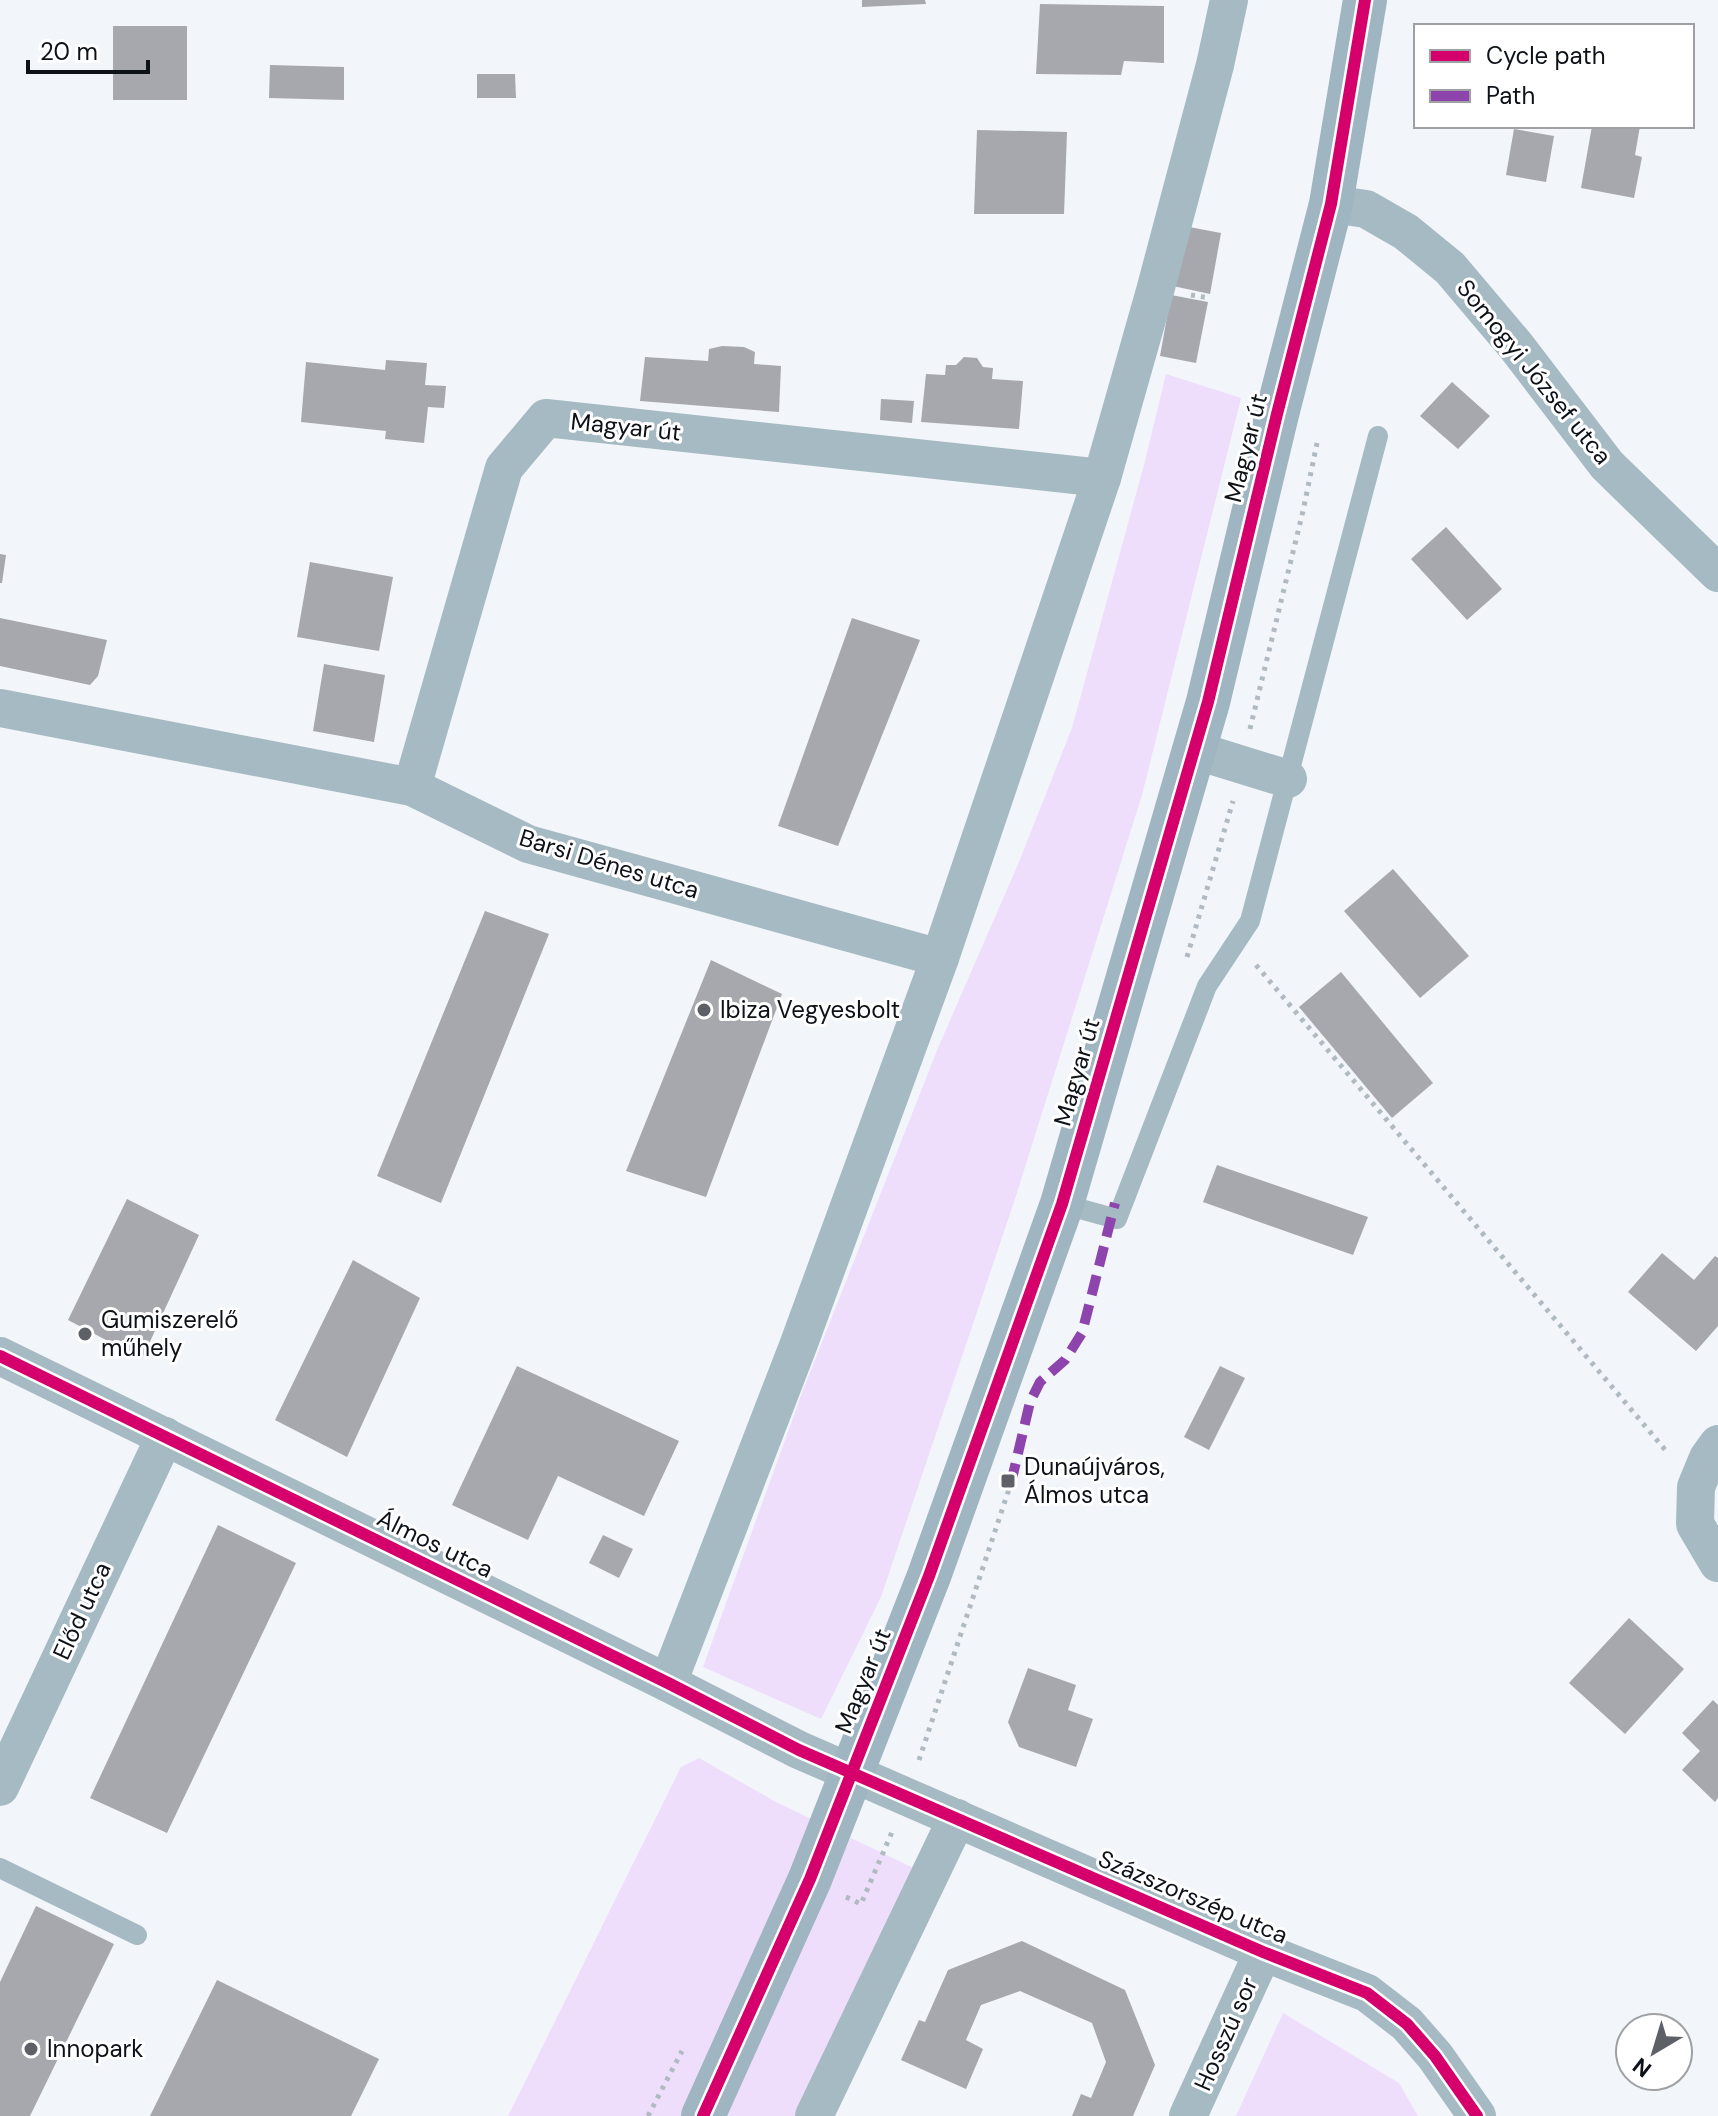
<svg xmlns="http://www.w3.org/2000/svg" width="1718" height="2116" font-family="'DM Sans',sans-serif">
	<style>
		.green { fill: #eedefb }
		.building { fill: #a7a8ae }
		.lines { fill: none; stroke-linecap: round; stroke-linejoin: round }
		.path { stroke: #b0bac2; stroke-width: 5; stroke-dasharray: 4 6; stroke-linecap: butt }
		.lane { stroke: #a6bac3; stroke-width: 20 }
		.street { stroke: #a6bac3; stroke-width: 38 }
		.secondary { stroke: #9fb5c1; stroke-width: 44 }
		.quiet { stroke: #8e44ad; stroke-width: 10; stroke-dasharray: 20 10; stroke-linecap: butt }
		.cycleway-casing { stroke: #fff; stroke-width: 17 }
		.cycleway { stroke: #d6006c; stroke-width: 12 }
		.poi-dot { fill: #5d6167; stroke: #fff; stroke-width: 3 }
		.labels { text-anchor: middle; stroke-width: 6; stroke-linejoin: round; paint-order: stroke }
		.street-label { font-size: 24px; fill: #0d1118; stroke: #fff }
		.poi-label { font-size: 24px; fill: #0d1118; stroke: #fff; text-anchor: start }
	</style>
	<rect width="100%" height="100%" fill="#f2f5f9"/>
	<g class="green">
		<path d="M1166 374 1241 398 1142 795 1015 1199 881 1597 821 1719 703 1667 802 1393 938 1048 1019 862 1072 728 1144 465Z"/>
		<path d="M699 1758 774 1801 924 1873 809 2116H508L681 1767Z"/>
		<path d="M1283 2013 1399 2083 1418 2116H1236Z"/>
	</g>
	<g class="building">
		<path d="M862 0H925L926 4 862 7Z"/>
		<path d="M1040 4 1164 6V63L1124 61 1121 75 1036 74Z"/>
		<rect x="113" y="26" width="74" height="74"/>
		<path d="M270 65 344 67V100L269 98Z"/>
		<path d="M477 74H515L516 98H477Z"/>
		<path d="M1592 126H1640L1635 155 1642 157 1634 198 1581 188Z"/>
		<path d="M1514 129 1554 136 1546 182 1506 175Z"/>
		<path d="M977 130 1067 132 1064 214H974Z"/>
		<path d="M1184 226 1221 233 1210 294 1173 286Z"/>
		<path d="M1171 295 1208 302 1196 363 1160 356Z"/>
		<path d="M722 346 744 347 755 352 754 364 781 366 779 412 640 401 645 357 708 361 709 349Z"/>
		<path d="M964 357 977 358 983 367 993 368 992 379 1023 381 1019 429 921 422 926 374 945 375 946 365H956Z"/>
		<path d="M386 360 427 363 425 385 446 386 444 408 428 407 424 443 385 439 386 431 301 422 306 362 385 370Z"/>
		<path d="M1452 382 1490 416 1458 449 1420 416Z"/>
		<path d="M881 399 914 401 912 423 880 420Z"/>
		<path d="M1446 527 1502 589 1467 620 1411 559Z"/>
		<path d="M0 554 6 555 2 583H0Z"/>
		<path d="M310 562 393 577 379 651 297 637Z"/>
		<path d="M0 618 107 640 98 676 90 685 0 666Z"/>
		<path d="M852 618 920 640 838 846 778 826Z"/>
		<path d="M324 664 385 675 374 742 313 731Z"/>
		<path d="M1393 869 1469 956 1420 998 1344 911Z"/>
		<path d="M485 911 549 934 441 1203 377 1176Z"/>
		<path d="M711 960 782 994 706 1197 626 1171Z"/>
		<path d="M1341 972 1433 1083 1392 1118 1299 1007Z"/>
		<path d="M1217 1165 1368 1217 1353 1255 1203 1202Z"/>
		<path d="M127 1199 199 1235 142 1359 68 1320Z"/>
		<path d="M1662 1253 1694 1280 1715 1256 1718 1258V1326L1696 1351 1628 1292Z"/>
		<path d="M353 1260 420 1298 347 1457 275 1420Z"/>
		<path d="M517 1366 679 1441 644 1516 558 1476 528 1540 452 1505Z"/>
		<path d="M1220 1366 1245 1378 1209 1450 1184 1437Z"/>
		<path d="M218 1525 296 1563 167 1833 90 1798Z"/>
		<path d="M603 1535 633 1549 619 1578 589 1563Z"/>
		<path d="M1629 1618 1684 1669 1625 1734 1569 1683Z"/>
		<path d="M1028 1668 1076 1685 1068 1710 1093 1719 1076 1767 1019 1747 1008 1722Z"/>
		<path d="M1713 1700 1718 1705V1798L1715 1802 1682 1770 1700 1751 1682 1733Z"/>
		<path d="M36 1906 114 1944 30 2116H0V1982Z"/>
		<path d="M1022 1941 1125 1990 1155 2065 1133 2116H1072L1081 2094 1091 2098 1106 2062 1092 2023 1020 1991 981 2005 966 2040 983 2049 966 2089 901 2060 919 2020 925 2022 948 1970Z"/>
		<path d="M217 1980 379 2059 351 2116H150Z"/>
	</g>
	<g class="lines">
		<g class="path">
			<path d="M1191 295 1209 298"/>
			<path d="M1250 729 1303 511 1317 443"/>
			<path d="M1187 957 1233 801"/>
			<path d="M1256 965 1667 1452"/>
			<path d="M919 1760 1011 1483"/>
			<path d="M846 1897 861 1904 892 1832"/>
			<path d="M648 2116 682 2051"/>
		</g>
		<g class="lane">
			<path d="M1062 1204 1117 1219 1207 986 1250 921 1378 436"/>
			<path d="M0 1868 137 1935"/>
		</g>
		<g class="street">
			<path d="M1331 204 1366 209 1406 232 1450 268 1516 346 1607 465 1718 573"/>
			<path d="M0 708 412 787 528 844 940 958"/>
			<path d="M1194 750 1288 779"/>
			<path d="M412 787 504 468 546 418 1102 478"/>
			<path d="M0 1356 668 1683 799 1750 1263 1952 1367 1993 1407 2024 1435 2056 1477 2116"/>
			<path d="M1718 1444 1708 1458 1696 1487 1695 1524 1718 1563"/>
			<path d="M668 1683 798 1346 940 958 1102 478 1155 291 1215 65 1229 0"/>
			<path d="M0 1787 165 1436"/>
			<path d="M814 2116 957 1818"/>
			<path d="M1188 2116 1263 1952"/>
		</g>
		<path class="secondary" d="M703 2116 810 1879 929 1576 1062 1204 1208 702 1277 414 1331 204 1365 0"/>
		<path class="quiet" d="M1011 1483 1030 1402 1040 1382 1065 1360 1082 1333 1115 1203"/>
		<defs>
			<g id="cycleway">
				<path d="M0 1356 668 1683 799 1750 1263 1952 1367 1993 1407 2024 1435 2056 1477 2116"/>
				<path d="M703 2116 810 1879 929 1576 1062 1204 1208 702 1277 414 1331 204 1365 0"/>
			</g>
		</defs>
		<use href="#cycleway" class="cycleway-casing"/>
		<use href="#cycleway" class="cycleway"/>
	</g>
	<g class="poi-dot">
		<circle cx="704" cy="1010" r="8"/>
		<circle cx="85" cy="1334" r="8"/>
		<rect x="1000" y="1473" width="16" height="16" rx="4"/>
		<circle cx="31" cy="2049" r="8"/>
	</g>
	<g class="labels">
		<g class="street-label">
			<text transform="translate(1534 372) rotate(51)" y="8">Somogyi József utca</text>
			<text transform="translate(626 427) rotate(6)" y="8">Magyar út</text>
			<text transform="translate(1246 448) rotate(-76)" y="8">Magyar út</text>
			<text transform="translate(609 864) rotate(17)" y="8">Barsi Dénes utca</text>
			<text transform="translate(1077 1072) rotate(-74)" y="8">Magyar út</text>
			<text transform="translate(435 1544) rotate(26)" y="8">Álmos utca</text>
			<text transform="translate(82 1611) rotate(-65)" y="8">Előd utca</text>
			<text transform="translate(863 1681) rotate(-68)" y="8">Magyar út</text>
			<text transform="translate(1193 1897) rotate(23)" y="8">Százszorszép utca</text>
			<text transform="translate(1226 2034) rotate(-66)" y="8">Hosszú sor</text>
		</g>
		<g class="poi-label">
			<text x="720" y="1018">Ibiza Vegyesbolt</text>
			<text x="101" y="1328">Gumiszerelő<tspan x="101" dy="28">műhely</tspan></text>
			<text x="1024" y="1475">Dunaújváros,<tspan x="1024" dy="28">Álmos utca</tspan></text>
			<text x="47" y="2057">Innopark</text>
		</g>
	</g>
	<rect x="1414" y="24" width="280" height="104" fill="#ffffff" stroke="#9ea0a3" stroke-width="2"/>
	<rect x="1430" y="50" width="40" height="12" fill="#d6006c" stroke="#9ea0a3" stroke-width="2"/>
	<text x="1486" y="64" font-size="24" fill="#0d1118">Cycle path</text>
	<rect x="1430" y="90" width="40" height="12" fill="#8e44ad" stroke="#9ea0a3" stroke-width="2"/>
	<text x="1486" y="104" font-size="24" fill="#0d1118">Path</text>
	<g transform="translate(1654 2052) rotate(218)"><circle r="38" fill="#ffffff" stroke="#9ea0a3" stroke-width="2"/>
	<path d="M0-6L14 30L0 20L-14 30Z" fill="#5d6167"/>
	<text y="-12" font-size="22" font-weight="bold" text-anchor="middle" fill="#0d1118">N</text>
	</g>
	<path d="M28 60v12h120v-12" fill="none" stroke="#0d1118" stroke-width="4"/>
	<text x="40" y="60" font-size="24" fill="#0d1118" stroke="#ffffff" stroke-width="6" paint-order="stroke">20 m</text>
</svg>
